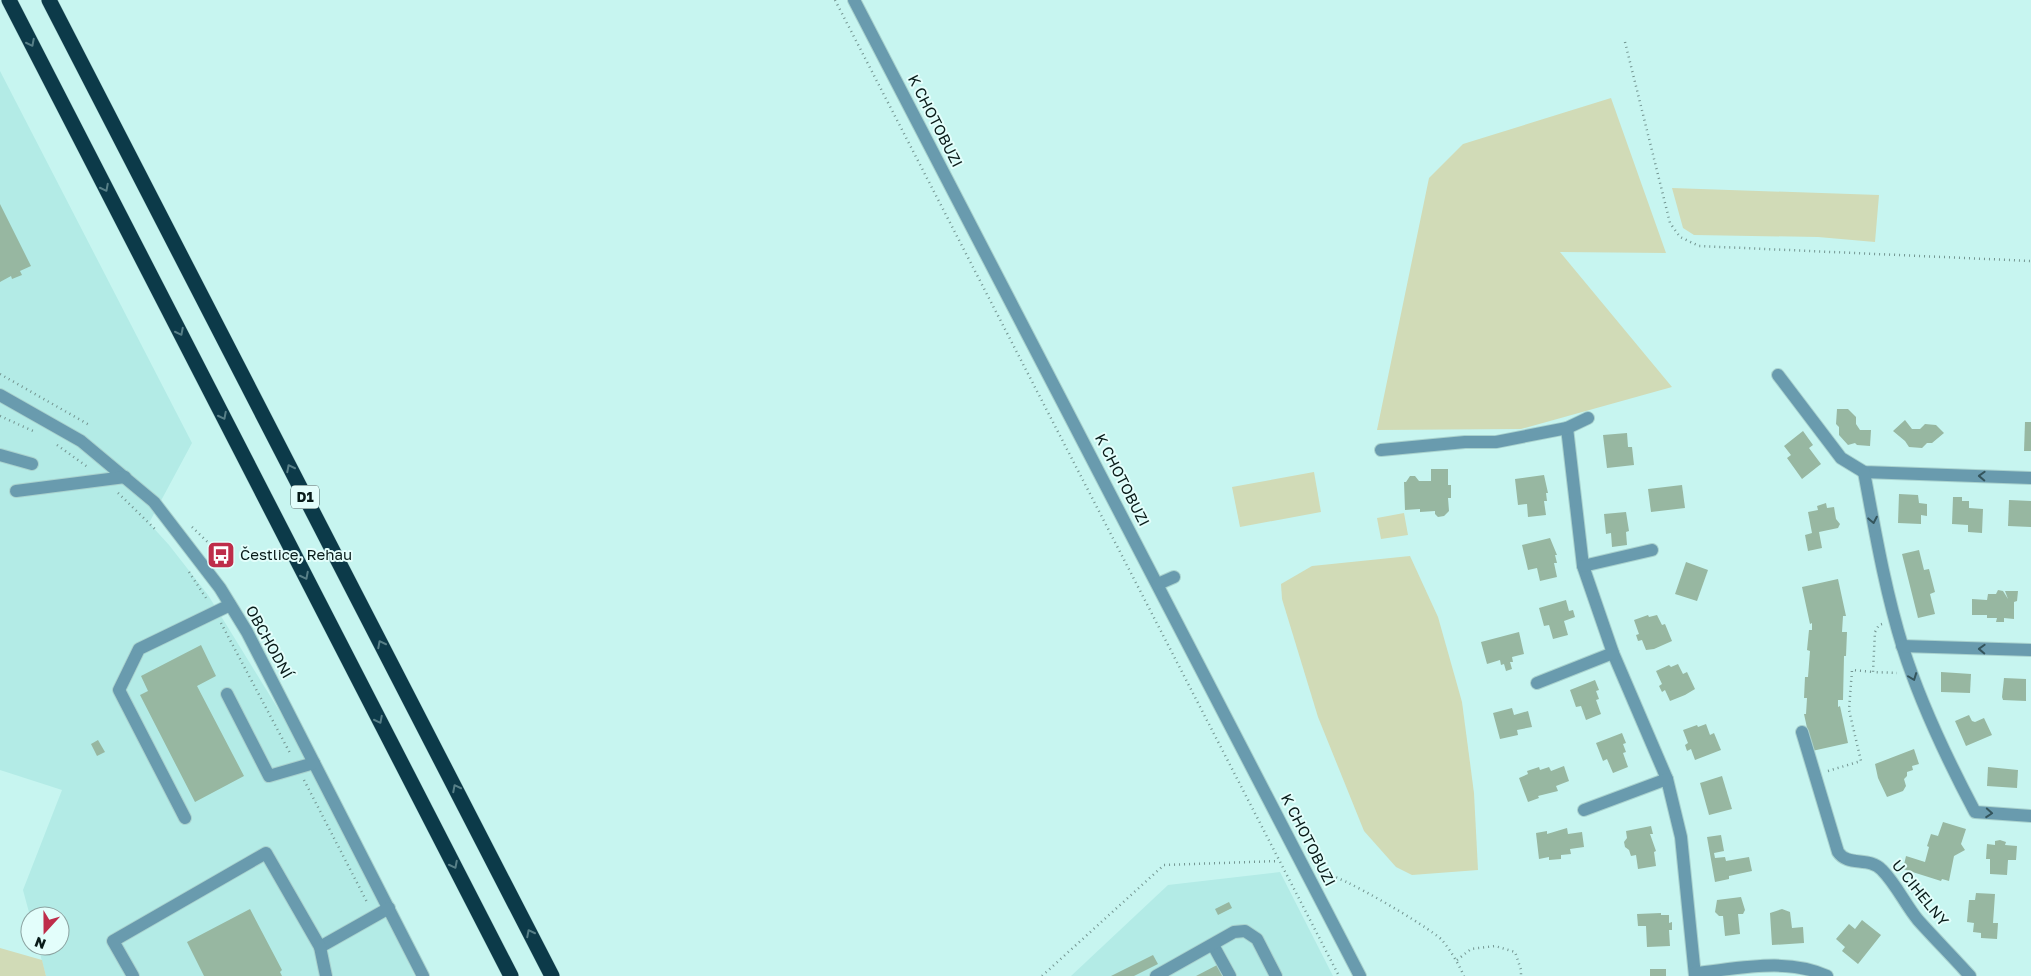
<svg xmlns="http://www.w3.org/2000/svg" width="2031" height="976" font-family="'Golos Text',sans-serif">
	<style>
		.built { fill: #b3ebe6 }
		.green { fill: #d1dbb7 }
		.building { fill: #97b7a1 }
		.lines { fill: none; stroke-linecap: round; stroke-linejoin: round }
		.minor-casing { stroke: #a9d2ce; stroke-width: 14 }
		.highway-casing { stroke: #a9d2ce; stroke-width: 16 }
		.path { stroke: #739591; stroke-width: 2.5; stroke-dasharray: 1 4; stroke-linecap: butt }
		.minor { stroke: #699bae; stroke-width: 12 }
		.highway { stroke: #0c3a49; stroke-width: 15 }
		.oneway { stroke: #577f87 }
		.oneway2 { stroke: #34555c }
		.labels { text-anchor: middle; stroke-width: 4; stroke-linejoin: round; paint-order: stroke }
		.shield { fill: #e3fefb; stroke: #4a5f5d; stroke-width: 1 }
		.shield-label { font-size: 14px; font-weight: bold; fill: #091b19 }
		.street-label { font-size: 15px; fill: #091b19; stroke: #e3fefb }
		.poi-label { font-size: 15px; fill: #091b19; stroke: #e3fefb; text-anchor: start }
	</style>
	<rect width="100%" height="100%" fill="#c7f5f0"/>
	<g class="built">
		<path d="M0 71 192 443 149 523 169 545 208 595 304 751 415 976H46L38 946H60V916H30L23 890 62 790 0 770Z"/>
		<path d="M1280 872 1333 976H1071L1168 885Z"/>
	</g>
	<g class="green">
		<path d="M1611 98 1666 253 1560 252 1672 387 1521 429 1377 430 1429 178 1463 144Z"/>
		<path d="M1672 188 1879 195 1875 242 1818 237 1694 235 1683 228Z"/>
		<path d="M1314 472 1321 512 1240 527 1232 487Z"/>
		<path d="M1404 513 1408 535 1381 539 1377 518Z"/>
		<path d="M1410 556 1438 617 1462 702 1474 793 1478 870 1412 875 1396 867 1364 831 1318 717 1282 599 1281 584 1312 566Z"/>
		<path d="M0 948 42 960 46 976H0Z"/>
	</g>
	<g class="building">
		<path d="M0 204 31 266 20 271 22 275 12 279 11 276 0 282Z"/>
		<path d="M1837 409H1848L1856 417V424L1860 430H1871L1870 446 1857 445 1855 443 1848 445 1839 435V427L1836 424Z"/>
		<path d="M1905 420 1912 429H1920L1925 424 1936 425 1944 433 1932 443H1927L1922 448 1909 447 1905 441 1893 431Z"/>
		<path d="M2025 422H2031V451H2024Z"/>
		<path d="M1803 431 1813 445 1809 448 1821 464 1802 479 1787 458 1791 455 1784 446Z"/>
		<path d="M1627 433 1628 447H1632L1634 465 1607 468 1603 435Z"/>
		<path d="M1431 469H1448V485H1451V498H1448L1449 511 1444 516 1438 517 1435 514V511L1420 512V509L1405 510 1404 482H1406L1410 476H1415L1419 481H1431Z"/>
		<path d="M1544 475 1548 493H1546L1547 501H1544L1546 515 1528 517 1527 504 1518 505 1515 479Z"/>
		<path d="M1682 485 1685 508 1651 512 1648 489Z"/>
		<path d="M1899 494 1918 495 1919 503 1927 504V516L1921 515V524L1898 523Z"/>
		<path d="M1953 497H1962V501H1969V508L1983 509 1982 533 1968 532V525L1952 524Z"/>
		<path d="M2009 500 2031 501V527L2008 526Z"/>
		<path d="M1826 503 1827 508 1834 507 1836 519 1840 524 1838 528 1819 532 1822 548 1808 551 1805 535 1812 533 1808 512 1818 510 1817 506Z"/>
		<path d="M1626 512 1629 531 1626 532 1627 545 1612 547 1611 533 1606 534 1604 514Z"/>
		<path d="M1550 538 1557 555H1555L1557 563H1554L1557 577 1540 581 1537 568 1528 570 1522 545Z"/>
		<path d="M1919 550 1924 570 1929 569 1935 592 1930 594 1935 614 1918 618 1902 554Z"/>
		<path d="M1686 562 1708 570 1697 601 1675 594Z"/>
		<path d="M1838 579 1846 616H1843L1842 632H1847L1846 656H1844L1843 700H1838V707L1840 706 1848 743 1812 751 1804 714H1806L1807 698H1804L1805 677H1808L1810 651 1807 650 1809 630H1812V623L1810 624 1802 587Z"/>
		<path d="M1998 590 2003 591 2008 599 2005 591H2018L2017 601 2014 602V619L2004 618V622H1996L1997 618H1987V615H1972V599L1987 600 1988 594H1996Z"/>
		<path d="M1566 600 1569 611 1573 610 1575 617 1564 621 1568 635 1553 639 1549 625 1544 626 1539 608Z"/>
		<path d="M1648 615 1649 617 1657 615 1662 625 1665 624 1672 641 1654 649 1646 650 1642 640 1638 641 1636 635 1639 634 1634 620Z"/>
		<path d="M1519 632 1524 654 1512 657 1513 662H1510L1512 669 1506 671 1504 664 1501 665 1500 660 1487 664 1481 642Z"/>
		<path d="M201 645 216 676 197 686 244 776 195 802 140 695 148 691 141 676Z"/>
		<path d="M1678 664 1683 674 1687 672 1695 689 1685 695 1670 701 1665 690 1662 692 1659 686 1662 684 1656 671 1669 665 1671 667Z"/>
		<path d="M1941 672 1971 674 1970 693 1941 692Z"/>
		<path d="M2004 678 2026 679V701L2003 700 2002 697Z"/>
		<path d="M1595 680 1599 690 1596 691 1599 699 1596 700 1601 714 1586 720 1581 706 1576 707 1570 690Z"/>
		<path d="M1512 708 1514 715 1528 711 1532 727 1517 730 1518 735 1500 739 1493 713Z"/>
		<path d="M1969 715 1972 721 1975 722 1984 718 1992 735 1966 746 1955 721Z"/>
		<path d="M1706 724 1710 735 1714 733 1721 750 1695 760 1691 749 1687 751 1685 745 1688 743 1683 730 1697 725 1698 727Z"/>
		<path d="M1622 733 1626 743 1623 744 1626 752 1623 753 1628 767 1613 773 1607 759 1603 761 1596 743Z"/>
		<path d="M98 740 105 752 97 756 91 744Z"/>
		<path d="M1914 749 1919 764 1912 766 1913 770 1907 772V776L1904 779 1906 786 1903 791 1887 797 1878 778 1875 764Z"/>
		<path d="M1564 766 1569 781 1556 786 1558 791 1538 796 1539 798 1528 802 1519 778 1528 774 1527 771 1539 767 1540 770 1549 767 1551 771Z"/>
		<path d="M1988 767 2018 770 2017 788 1987 786Z"/>
		<path d="M1722 776 1732 809 1709 815 1700 783Z"/>
		<path d="M1943 822 1966 829 1961 844 1965 850 1954 856 1949 881 1942 879 1941 881 1903 869 1906 856 1925 862 1929 847 1927 846 1931 834 1938 836Z"/>
		<path d="M1651 826 1653 834H1650L1656 851 1654 852 1656 866 1638 869 1636 855 1631 856 1629 850 1625 847 1624 842 1627 838 1626 831Z"/>
		<path d="M1567 828 1568 834 1582 832 1584 847 1570 849 1571 854 1561 855V859L1549 860V857L1539 859 1536 833 1547 831V834Z"/>
		<path d="M1721 835 1724 851 1714 853 1715 858 1725 857 1726 861 1749 857 1752 871 1729 876V879L1715 882 1707 837Z"/>
		<path d="M2000 840 2006 842 2005 845 2017 846 2016 860H2008L2007 875 1990 874V859H1986L1987 844 1995 845V841Z"/>
		<path d="M1976 893 1995 894 1993 923H1998L1997 939 1981 938V933L1973 932 1974 923 1967 922 1969 900H1975Z"/>
		<path d="M1741 897 1745 910 1743 914H1738L1740 934 1725 936 1723 916H1719L1715 912 1717 900Z"/>
		<path d="M1229 902 1232 908 1218 915 1215 909Z"/>
		<path d="M250 909 282 970 280 972 282 976H204L187 942Z"/>
		<path d="M1782 909 1790 912 1792 928 1803 927 1804 943 1772 945 1770 913Z"/>
		<path d="M1661 913V915H1669V923L1672 922V930H1669L1670 946 1647 947 1646 926H1638L1637 914Z"/>
		<path d="M1862 920 1881 935 1858 964 1842 951 1845 947 1836 939 1849 924 1855 929Z"/>
		<path d="M1153 955 1158 964 1134 976H1111Z"/>
		<path d="M1219 964 1225 976H1196Z"/>
		<rect x="1650" y="969" width="16" height="7"/>
	</g>
	<g class="lines">
		<defs>
			<g id="minor">
				<path d="M854 0 1360 976"/>
				<path d="M1778 375 1841 458 1864 472 2031 478"/>
				<path d="M0 395 81 441 154 502 220 588 247 632 423 976"/>
				<path d="M1567 428 1583 566 1613 653 1667 779 1681 837 1695 976"/>
				<path d="M1381 450 1465 442H1496L1567 428 1588 418"/>
				<path d="M0 455 32 464"/>
				<path d="M1864 472C1875 531 1885 590 1903 648 1921 705 1947 759 1975 812L2031 816"/>
				<path d="M16 491 125 477"/>
				<path d="M1583 566 1652 550"/>
				<path d="M1158 584 1174 577"/>
				<path d="M1902 646 2031 650"/>
				<path d="M1537 683 1613 653"/>
				<path d="M227 694 269 776 314 763"/>
				<path d="M1802 732 1838 852C1848 867 1869 856 1882 870 1896 884 1905 904 1918 920 1935 939 1953 957 1970 976"/>
				<path d="M1584 810 1667 779"/>
				<path d="M185 818 119 690 139 649 230 605"/>
				<path d="M1213 945 1230 976"/>
				<path d="M320 947 389 908"/>
				<path d="M1695 973C1737 969 1787 957 1827 976"/>
				<path d="M133 976 113 941 266 853 320 947 326 976"/>
				<path d="M1156 976 1234 932 1245 931 1257 939 1276 976"/>
			</g>
			<g id="highway">
				<path d="M9 0 511 976"/>
				<path d="M49 0 552 976"/>
			</g>
		</defs>
		<use href="#minor" class="minor-casing"/>
		<use href="#highway" class="highway-casing"/>
		<g class="path">
			<path d="M835 0 1339 976"/>
			<path d="M1625 42 1670 223 1680 237 1699 246 2031 261"/>
			<path d="M0 374 91 426"/>
			<path d="M0 416 33 431"/>
			<path d="M57 445 89 468"/>
			<path d="M118 493 155 529"/>
			<path d="M192 527 221 555"/>
			<path d="M189 572 208 601"/>
			<path d="M221 623 291 755"/>
			<path d="M1882 624 1879 625 1875 632 1873 672 1897 673"/>
			<path d="M1828 771 1861 761 1849 710 1852 670 1873 672"/>
			<path d="M304 780 368 904"/>
			<path d="M1322 873C1338 873 1429 927 1442 940 1451 951 1458 963 1464 976"/>
			<path d="M1457 960 1471 949 1495 946 1515 952 1521 970V976"/>
			<path d="M1042 976 1164 865 1279 861"/>
		</g>
		<use href="#minor" class="minor"/>
		<use href="#highway" class="highway"/>
	</g>
	<defs><path id="oneway-chevron" d="M-2-3.5L2.5 0L-2 3.5" fill="none" stroke-width="1.6" stroke-linecap="round" stroke-linejoin="round" transform="scale(1.25)"/></defs>
	<g class="oneway">
		<use href="#oneway-chevron" transform="translate(31 43) rotate(63)"/>
		<use href="#oneway-chevron" transform="translate(105 188) rotate(63)"/>
		<use href="#oneway-chevron" transform="translate(180 332) rotate(63)"/>
		<use href="#oneway-chevron" transform="translate(223 416) rotate(63)"/>
		<use href="#oneway-chevron" transform="translate(290 468) rotate(-117)"/>
		<use href="#oneway-chevron" transform="translate(305 576) rotate(63)"/>
		<use href="#oneway-chevron" transform="translate(381 644) rotate(-117)"/>
		<use href="#oneway-chevron" transform="translate(379 720) rotate(63)"/>
		<use href="#oneway-chevron" transform="translate(456 788) rotate(-117)"/>
		<use href="#oneway-chevron" transform="translate(454 865) rotate(63)"/>
		<use href="#oneway-chevron" transform="translate(530 933) rotate(-117)"/>
	</g>
	<g class="oneway2">
		<use href="#oneway-chevron" transform="translate(1982 476) rotate(-178)"/>
		<use href="#oneway-chevron" transform="translate(1873 520) rotate(79)"/>
		<use href="#oneway-chevron" transform="translate(1982 649) rotate(-178)"/>
		<use href="#oneway-chevron" transform="translate(1913 677) rotate(69)"/>
		<use href="#oneway-chevron" transform="translate(1989 813) rotate(4)"/>
	</g>
	<defs>
		<symbol id="bus-square" viewBox="-11 -11 22 22"><rect x="-9" y="-9" width="18" height="18" rx="4" fill="#be2d4a" stroke="#e3fefb"/><path d="M-5-6H5V4H4V6H2V4H-2V6H-4V4H-5ZM-3.5-4V0h7V-4ZM-3.5 1.2v1.5H-2V1.2ZM2 1.2v1.5H3.5V1.2Z" fill="#fff"/></symbol>
	</defs>
	<g fill-rule="evenodd">
		<use href="#bus-square" x="205" y="539" width="32" height="32"/>
	</g>
	<g class="labels">
		<rect class="shield" x="291" y="485.5" width="28" height="23" rx="4"/>
		<g class="shield-label">
			<text x="305" y="502">D1</text>
		</g>
		<g class="street-label">
			<text transform="translate(935 121) rotate(63)" y="5">K CHOTOBUZI</text>
			<text transform="translate(1122 480) rotate(63)" y="5">K CHOTOBUZI</text>
			<text transform="translate(269 642) rotate(61)" y="5">OBCHODNÍ</text>
			<text transform="translate(1308 840) rotate(63)" y="5">K CHOTOBUZI</text>
			<text transform="translate(1920 893) rotate(51)" y="5">U CIHELNY</text>
		</g>
		<g class="poi-label">
			<text x="240" y="560">Čestlice, Rehau</text>
		</g>
	</g>
	<g transform="translate(45 931) rotate(201)"><circle r="24" fill="#e3fefb" stroke="#8ca3a1"/>
	<path d="M0-4L9 19L0 12L-9 19Z" fill="#be2d4a"/>
	<text y="-8" font-size="14" font-weight="bold" text-anchor="middle" fill="#091b19">N</text>
	</g>
</svg>
